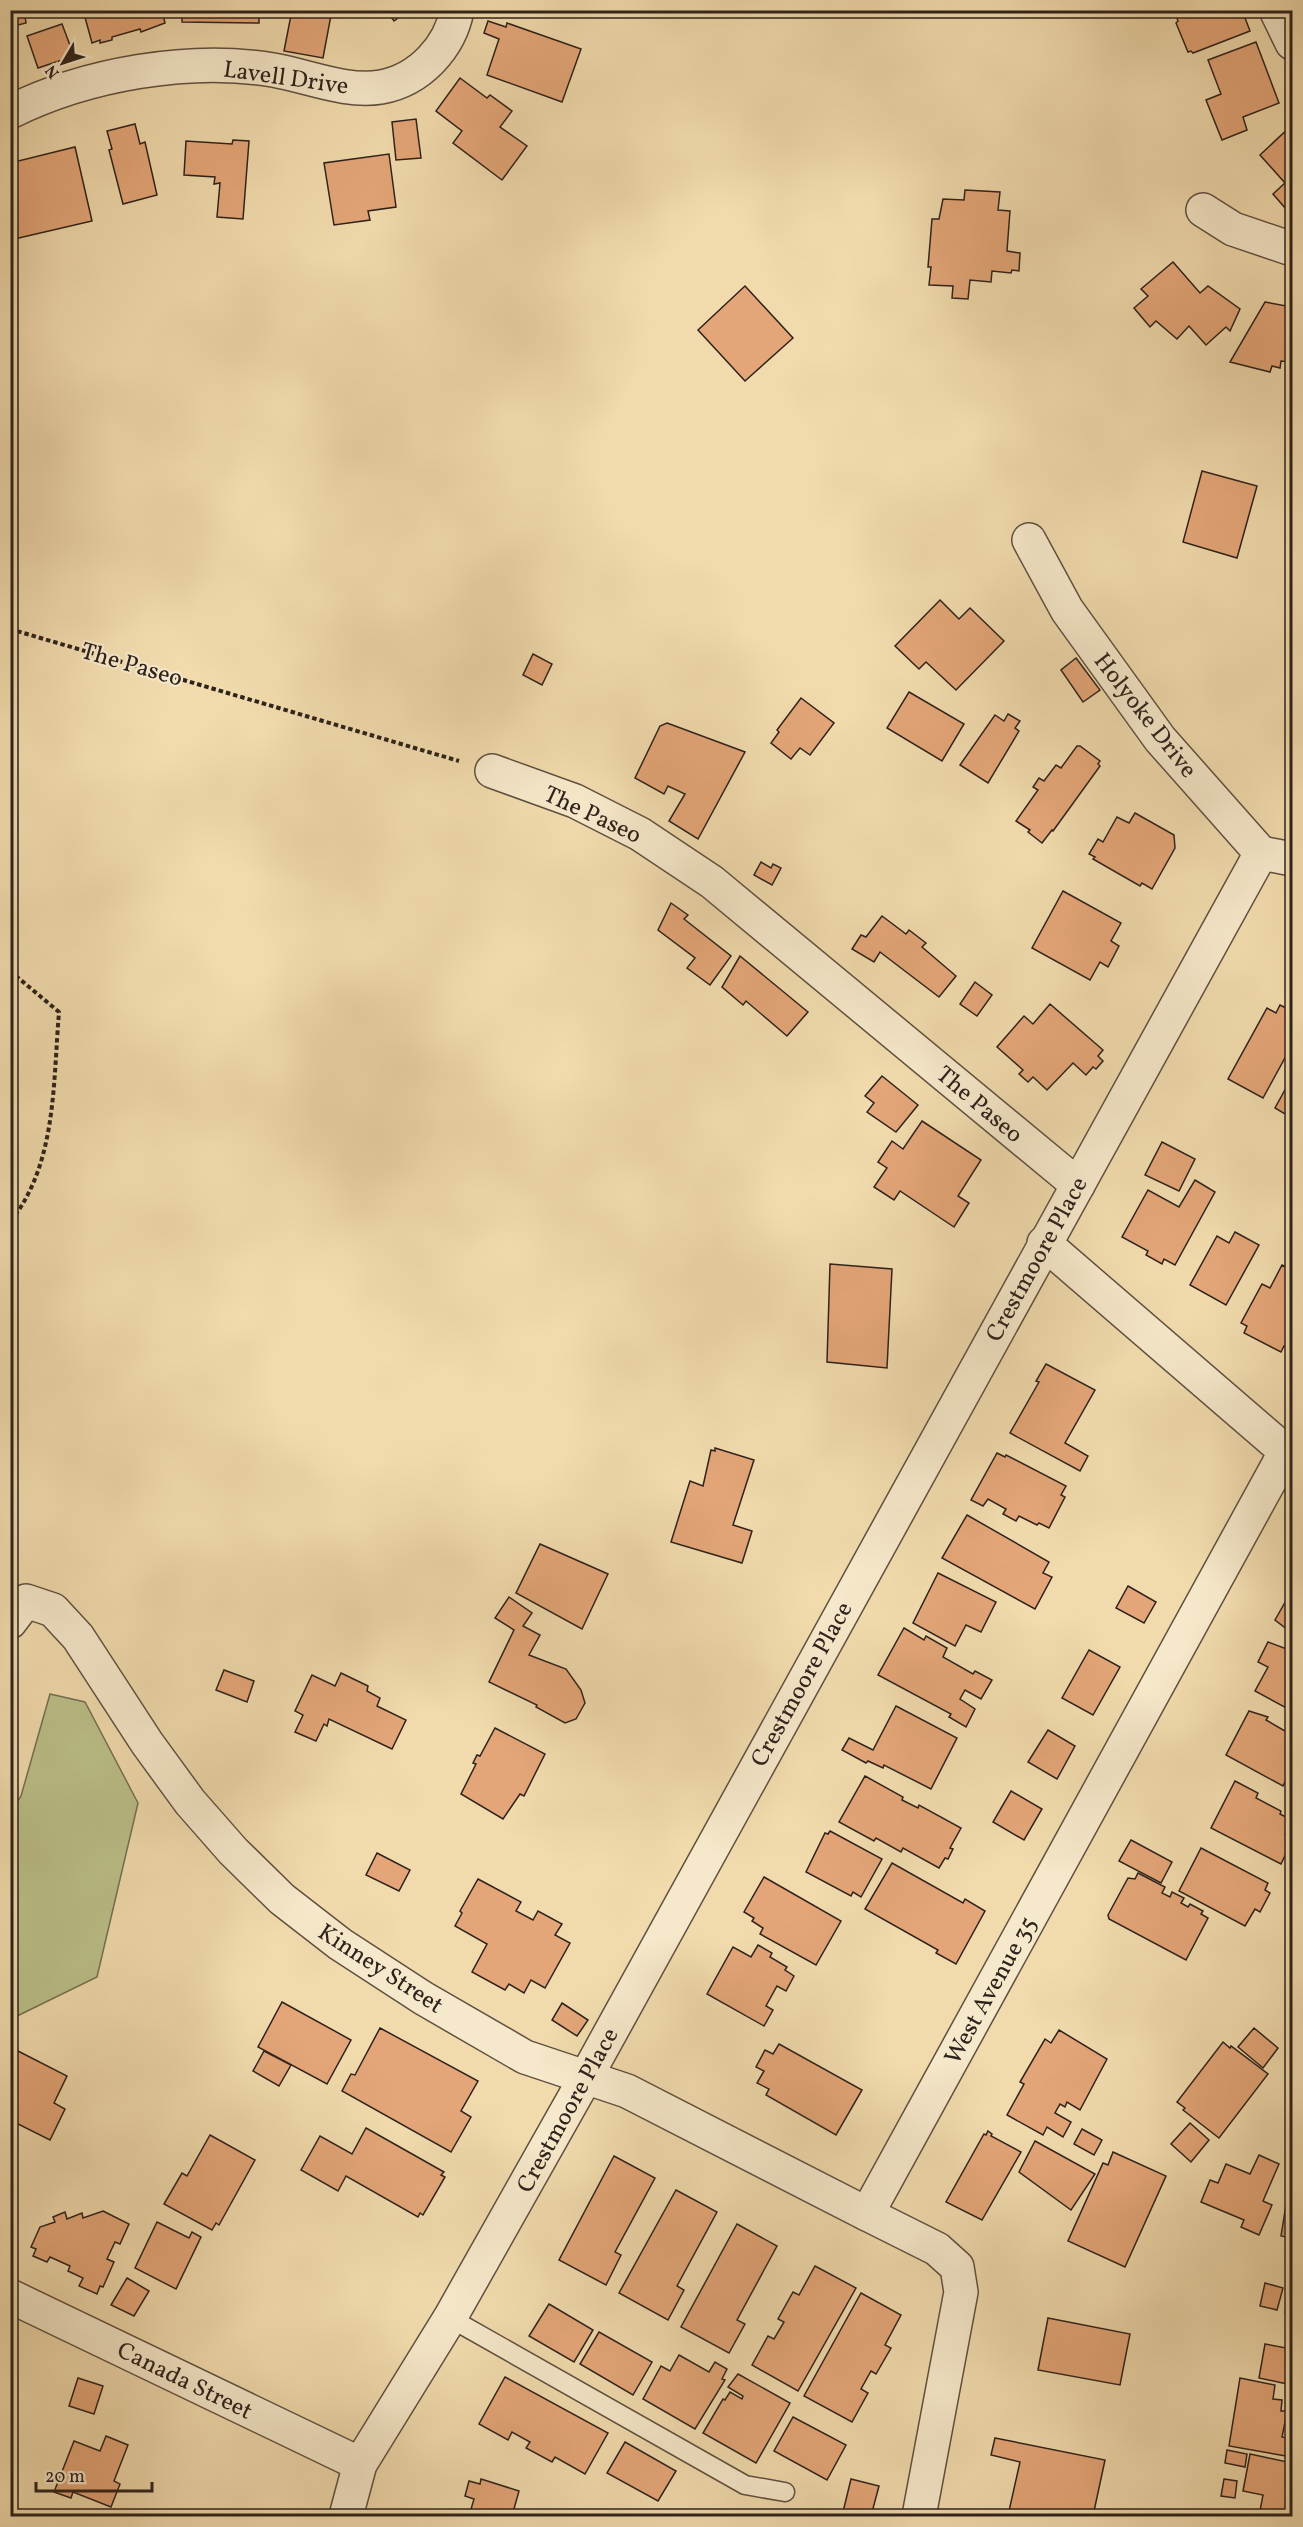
<svg xmlns="http://www.w3.org/2000/svg" width="1303" height="2527" font-family="Vollkorn,serif">
	<style>
		.green { fill: #bbc089; stroke: #747152; stroke-width: 1.5 }
		.building { fill: #e4a678; stroke: #2e221c; stroke-width: 1.5 }
		.lines { fill: none; stroke-linecap: round; stroke-linejoin: round }
		.service-casing { stroke: #5f5040; stroke-width: 21 }
		.minor-casing { stroke: #5f5040; stroke-width: 36 }
		.path { stroke: #2e221c; stroke-width: 4; stroke-dasharray: 4.5 3; stroke-linecap: butt }
		.service { stroke: #f6e8ca; stroke-width: 18 }
		.minor { stroke: #f6e8ca; stroke-width: 33 }
		.labels { text-anchor: middle; stroke-width: 4.5; stroke-linejoin: round; paint-order: stroke }
		.street-label { font-size: 24px; fill: #2e221c; stroke: #f6e8ca }
	</style>
	<rect width="100%" height="100%" fill="#f1dbad"/>
	<filter id="stains"><feTurbulence type="fractalNoise" baseFrequency=".00333" numOctaves="4"/><feColorMatrix values="0 0 0 0 .2 0 0 0 0 .09 0 0 0 0 .02 0 0 0 .5 -.17"/></filter>
	<radialGradient id="worn" r=".72"><stop offset=".6" stop-color="#630" stop-opacity="0"/><stop offset="1" stop-color="#630" stop-opacity=".3"/></radialGradient>
	<path class="green" d="M50 1694 85 1702 138 1803 97 1977 11 2019V1812L21 1796Z"/>
	<g class="building">
		<path d="M10 10H45L25 16 26 23 10 27Z"/>
		<path d="M83 10H162L165 23 141 32 140 29 112 37V40L100 43V40L92 43Z"/>
		<path d="M182 10H259V23L182 22Z"/>
		<path d="M292 10H332L323 58 284 51Z"/>
		<path d="M386 10H409L394 21Z"/>
		<path d="M1174 10H1242L1250 31 1193 53 1191 51 1188 52 1176 23 1178 21Z"/>
		<path d="M488 21 506 27 507 23 581 49 562 102 487 75 499 39 484 33Z"/>
		<path d="M62 24 74 56 38 68 27 36Z"/>
		<path d="M1256 42 1279 103 1243 117 1247 130 1222 140 1206 100 1221 94 1208 60Z"/>
		<path d="M460 78 487 98 490 95 512 111 500 127 527 146 502 180 453 143 462 131 436 111Z"/>
		<path d="M416 119 421 158 396 160 392 122Z"/>
		<path d="M135 124 140 144 145 142 157 195 123 204 109 150 112 149 107 131Z"/>
		<path d="M1292 125V216L1273 194 1285 183 1260 155Z"/>
		<path d="M233 140 249 141 243 219 217 217 220 183 214 184 215 177 184 175 186 141 232 144Z"/>
		<path d="M75 147 92 221 10 240V163Z"/>
		<path d="M389 154 396 207 368 211 370 220 334 225 324 163Z"/>
		<path d="M965 190 1000 192 998 210 1010 211 1007 251 1020 253 1019 271 1012 270 1011 273 992 271 991 282 970 280 968 299 952 298 953 286 929 285 931 267H928L932 219H939L943 199 964 200Z"/>
		<path d="M1173 262 1200 293 1208 286 1240 309 1230 331 1226 327 1206 345 1189 326 1177 339 1156 321 1150 327 1134 308 1148 296 1141 289Z"/>
		<path d="M745 286 793 338 745 381 698 330Z"/>
		<path d="M1265 302 1292 307V362L1281 361 1280 368 1272 366 1270 372 1230 362Z"/>
		<path d="M1202 471 1257 486 1237 558 1183 542Z"/>
		<path d="M940 600 959 619 970 608 1004 641 956 690 926 662 919 669 895 646Z"/>
		<path d="M533 654 552 664 542 685 523 675Z"/>
		<path d="M1076 658 1100 690 1083 702 1061 670Z"/>
		<path d="M909 692 964 724 942 761 887 728Z"/>
		<path d="M801 698 834 723 810 755 800 748 791 759 771 743 779 732 777 730Z"/>
		<path d="M1008 714 1020 721 1015 728 1019 731 988 783 960 765 995 715 1004 721Z"/>
		<path d="M667 723 745 752 698 839 669 821 685 794 668 786 664 794 635 778 660 726Z"/>
		<path d="M1077 746H1080L1100 761 1098 764 1100 766 1053 831 1052 830 1042 843 1028 832 1030 830 1016 821 1038 790 1033 787 1039 778 1044 781 1056 765 1061 768Z"/>
		<path d="M1135 813 1174 835 1175 848 1152 889 1142 883 1140 886 1093 859 1095 857 1089 854 1098 839 1103 842 1117 817 1129 823Z"/>
		<path d="M761 862 771 868 773 864 781 868 772 885 754 875Z"/>
		<path d="M1063 891 1121 923 1111 941 1119 946 1108 967 1100 962 1090 980 1032 948Z"/>
		<path d="M671 903 688 915 684 919 731 956 710 985 687 968 695 958 658 930Z"/>
		<path d="M882 916 906 934 909 930 926 943 922 947 956 976 939 997 880 952 874 962 852 949 861 935 866 937Z"/>
		<path d="M740 956 808 1012 787 1036 746 1001 743 1005 722 987Z"/>
		<path d="M975 982 992 995 977 1016 960 1004Z"/>
		<path d="M1050 1004 1103 1050 1098 1056 1103 1061 1096 1069 1093 1067 1086 1075 1073 1063 1047 1090 1033 1077 1028 1082 1019 1074 1023 1070 997 1047 1024 1016 1033 1024Z"/>
		<path d="M1280 1005 1292 1011V1045L1263 1098 1228 1079 1267 1008 1276 1013Z"/>
		<path d="M882 1076 918 1105 896 1132 867 1112 874 1103 865 1096Z"/>
		<path d="M1292 1077V1123L1290 1122 1292 1118 1275 1108Z"/>
		<path d="M922 1121 981 1160 958 1196 969 1203 954 1227 900 1191 894 1200 874 1187 887 1168 878 1162 892 1141 903 1149Z"/>
		<path d="M1162 1142 1195 1159 1179 1191 1145 1175Z"/>
		<path d="M1195 1180 1215 1192 1175 1265 1164 1259 1162 1264 1146 1255 1148 1251 1122 1237 1148 1190 1179 1207Z"/>
		<path d="M1235 1232 1259 1245 1226 1305 1190 1285 1217 1236 1229 1243Z"/>
		<path d="M830 1264 892 1269 887 1368 827 1362Z"/>
		<path d="M1282 1265 1292 1270V1343L1290 1349 1284 1346 1281 1352 1244 1333 1247 1326 1241 1323 1262 1284 1270 1288Z"/>
		<path d="M1046 1364 1095 1390 1065 1443 1088 1456 1080 1471 1010 1433 1039 1382 1036 1381Z"/>
		<path d="M715 1448 754 1460 733 1525 752 1531 742 1563 671 1542 690 1481 703 1486 711 1450 715 1451Z"/>
		<path d="M997 1453 1005 1457 1006 1455 1066 1486 1061 1495 1065 1497 1049 1528 1039 1523 1037 1525 1019 1516 1016 1521 1003 1514 1006 1509 988 1499 983 1506 971 1500Z"/>
		<path d="M967 1515 1049 1562 1043 1573 1052 1577 1035 1609 942 1558Z"/>
		<path d="M540 1544 608 1574 582 1629 516 1593Z"/>
		<path d="M938 1573 996 1602 981 1632 966 1625 955 1646 913 1623Z"/>
		<path d="M1128 1586 1156 1602 1144 1623 1116 1608Z"/>
		<path d="M1292 1590V1633L1275 1620Z"/>
		<path d="M509 1597 532 1613 523 1626 540 1635 529 1655 566 1669 581 1690 585 1703 576 1719 565 1723 536 1707 537 1705 489 1682 514 1630 495 1618Z"/>
		<path d="M904 1628 924 1640 926 1636 947 1648 943 1657 973 1674 975 1671 992 1680 981 1699 965 1690 960 1699 975 1709 966 1727 949 1717 951 1714 878 1675Z"/>
		<path d="M1268 1642 1292 1651V1711L1255 1691 1268 1667 1258 1662Z"/>
		<path d="M1089 1650 1120 1667 1093 1715 1062 1698Z"/>
		<path d="M224 1670 254 1681 247 1702 216 1690Z"/>
		<path d="M341 1673 368 1686 367 1691 380 1698 377 1706 406 1720 392 1749 329 1719 327 1726 324 1724 316 1741 295 1732 303 1715 295 1711 312 1675 335 1686Z"/>
		<path d="M896 1706 957 1738 931 1789 884 1765 883 1768 868 1761 866 1763 842 1750 849 1738 873 1750Z"/>
		<path d="M1249 1711 1268 1717 1266 1720 1292 1735V1768L1283 1786 1226 1755Z"/>
		<path d="M495 1728 545 1754 524 1796 520 1794 503 1819 461 1794 476 1764 473 1763 477 1755 480 1756Z"/>
		<path d="M1048 1730 1075 1746 1057 1779 1028 1762Z"/>
		<path d="M865 1776 903 1797 902 1800 918 1808 919 1805 961 1828 950 1848 953 1849 948 1859 945 1858 939 1868 903 1848 901 1852 876 1838 874 1841 839 1822Z"/>
		<path d="M1235 1781 1258 1793 1256 1798 1281 1811 1280 1814 1292 1820 1285 1835 1292 1839V1841L1281 1864 1211 1828Z"/>
		<path d="M1011 1791 1042 1809 1024 1840 993 1822Z"/>
		<path d="M830 1831 882 1859 861 1897 853 1892 851 1896 806 1872 825 1833 828 1834Z"/>
		<path d="M1131 1840 1172 1862 1161 1883 1119 1861Z"/>
		<path d="M1201 1848 1268 1883 1265 1890 1270 1893 1260 1912 1255 1909 1245 1926 1179 1891Z"/>
		<path d="M377 1853 410 1870 399 1891 366 1875Z"/>
		<path d="M892 1863 963 1903 965 1899 985 1911 956 1964 936 1953 938 1950 865 1909Z"/>
		<path d="M1138 1873 1165 1887 1162 1893 1170 1897 1172 1892 1184 1898 1181 1903 1188 1907 1190 1904 1203 1911 1201 1914 1208 1918 1186 1960 1109 1919 1108 1915 1128 1878 1135 1879Z"/>
		<path d="M764 1877 841 1921 816 1965 760 1934 763 1928 752 1921 754 1918 744 1912Z"/>
		<path d="M478 1879 521 1902 516 1911 533 1920 538 1911 562 1924 555 1935 570 1943 545 1988 531 1980 524 1993 509 1984 505 1990 472 1972 487 1944 455 1926 462 1913 460 1911Z"/>
		<path d="M758 1945 772 1953 770 1957 787 1967 785 1970 794 1976 786 1991 777 1986 766 2006 773 2010 764 2026 707 1994 733 1947 751 1957Z"/>
		<path d="M282 2002 351 2040 327 2084 258 2047Z"/>
		<path d="M562 2003 588 2020 577 2036 552 2020Z"/>
		<path d="M380 2028 478 2081 461 2111 471 2117 451 2152 342 2091 351 2074 355 2075Z"/>
		<path d="M1254 2028 1278 2048 1263 2068 1238 2047Z"/>
		<path d="M1059 2030 1107 2059 1080 2110 1067 2102 1065 2107 1060 2104 1055 2113 1071 2122 1063 2137 1047 2127 1043 2135 1007 2115 1024 2084 1020 2082 1045 2039 1051 2043Z"/>
		<path d="M1223 2042 1230 2048 1231 2046 1268 2074 1219 2138 1183 2110 1185 2108 1177 2102Z"/>
		<path d="M779 2044 862 2090 836 2135 766 2095 769 2089 757 2083 764 2071 756 2067 765 2050 773 2054Z"/>
		<path d="M16 2050 67 2076 54 2103 65 2109 50 2140 10 2120V2061Z"/>
		<path d="M264 2051 291 2065 279 2086 253 2071Z"/>
		<path d="M1190 2123 1209 2140 1191 2162 1171 2144Z"/>
		<path d="M366 2128 444 2172 441 2175 445 2177 423 2215 420 2213 418 2217 346 2176 338 2191 301 2170 320 2136 352 2154Z"/>
		<path d="M1082 2129 1102 2140 1094 2155 1074 2144Z"/>
		<path d="M988 2131 992 2134 991 2136 1021 2152 982 2220 946 2202 984 2134 986 2135Z"/>
		<path d="M210 2135 255 2160 219 2225 216 2223 212 2230 164 2204 182 2173 187 2176Z"/>
		<path d="M1035 2141 1095 2174 1071 2210 1019 2172Z"/>
		<path d="M1113 2152 1166 2176 1125 2267 1068 2241 1103 2163 1108 2165Z"/>
		<path d="M1259 2155 1279 2164 1263 2201 1272 2205 1259 2235 1241 2227 1244 2220 1201 2202 1210 2180 1218 2183 1226 2164 1250 2174Z"/>
		<path d="M614 2156 655 2178 615 2252 621 2255 606 2285 559 2260Z"/>
		<path d="M1290 2180H1292V2238L1281 2236Z"/>
		<path d="M676 2190 717 2212 677 2286 684 2290 668 2320 619 2293Z"/>
		<path d="M103 2211 129 2224 120 2244 115 2242 107 2259 114 2262 103 2287 100 2286 97 2294 79 2286 83 2278 68 2271 70 2266 50 2257 47 2262 33 2256 36 2249 31 2247 40 2227 55 2222 53 2217 65 2212 67 2219 82 2213 83 2218Z"/>
		<path d="M157 2222 189 2238 192 2232 201 2237 176 2289 135 2268Z"/>
		<path d="M737 2224 777 2246 737 2320 745 2324 729 2353 681 2327Z"/>
		<path d="M815 2266 856 2288 798 2391 752 2365 768 2336 774 2339 784 2322 778 2319 793 2292 799 2295Z"/>
		<path d="M1292 2277V2315L1285 2313Z"/>
		<path d="M127 2278 149 2291 134 2316 111 2305Z"/>
		<path d="M1265 2283 1283 2288 1277 2310 1260 2306Z"/>
		<path d="M861 2293 901 2315 885 2345 891 2348 876 2374 871 2371 861 2389 868 2393 852 2422 804 2396Z"/>
		<path d="M549 2304 593 2330 574 2362 529 2336Z"/>
		<path d="M1048 2318 1130 2334 1120 2385 1038 2370Z"/>
		<path d="M599 2332 652 2362 633 2395 580 2364Z"/>
		<path d="M1265 2344 1292 2349V2385L1259 2378Z"/>
		<path d="M679 2355 709 2372 715 2362 727 2369 722 2379 725 2380 695 2429 643 2399 661 2366 670 2371Z"/>
		<path d="M738 2374 790 2403 756 2463 703 2433 723 2399 725 2400 730 2392 742 2399 743 2396 728 2387Z"/>
		<path d="M505 2377 608 2433 585 2474 555 2457 552 2462 526 2448 530 2442 512 2432 508 2440 479 2424Z"/>
		<path d="M78 2378 103 2386 94 2414 69 2406Z"/>
		<path d="M1240 2378 1275 2385 1273 2399 1282 2400 1281 2411H1285L1290 2389 1292 2390V2414L1287 2413 1282 2437 1292 2439V2457L1229 2446Z"/>
		<path d="M793 2417 846 2445 827 2480 774 2451Z"/>
		<path d="M106 2436 128 2445 114 2481 120 2484 111 2507 73 2492 71 2498 54 2492 74 2441 100 2451Z"/>
		<path d="M995 2438 1105 2460 1093 2516H1038L1009 2511 1020 2462 991 2455Z"/>
		<path d="M625 2442 676 2471 658 2501 607 2473Z"/>
		<path d="M1227 2450 1247 2454 1245 2467 1225 2463Z"/>
		<path d="M1250 2454 1292 2463V2516H1259L1263 2495 1243 2491Z"/>
		<path d="M481 2479 519 2491 512 2516H469L474 2499 465 2496 469 2481 480 2484Z"/>
		<path d="M851 2479 879 2486 871 2516H842Z"/>
		<path d="M1224 2479 1237 2481 1235 2498 1221 2496Z"/>
	</g>
	<g class="lines">
		<defs>
			<path id="service" d="M450 2318 745 2485 785 2492"/>
			<g id="minor">
				<path d="M1276 10 1292 43"/>
				<path d="M10 112C86 74 190 56 273 70 308 76 346 93 381 87 420 80 450 47 457 10"/>
				<path d="M1203 210 1233 229 1292 249"/>
				<path d="M1029 540 1067 610 1160 739 1261 853 1292 859"/>
				<path d="M492 771 575 801 640 834 712 882 1078 1185"/>
				<path d="M1044 1243 1292 1457"/>
				<path d="M10 1622 26 1601 53 1610 78 1637 147 1743 190 1802 233 1851 282 1899 340 1944 423 1998 525 2057 627 2091 867 2214"/>
				<path d="M10 2296 360 2464"/>
				<path d="M346 2516 360 2464 450 2318 587 2075 1261 853"/>
				<path d="M919 2516 961 2292 957 2267 937 2249 867 2214 1286 1451"/>
			</g>
		</defs>
		<use href="#service" class="service-casing"/>
		<use href="#minor" class="minor-casing"/>
		<g class="path">
			<path d="M10 629 459 761"/>
			<path d="M10 971 59 1012C53 1082 57 1164 10 1222"/>
		</g>
		<use href="#service" class="service"/>
		<use href="#minor" class="minor"/>
	</g>
	<g class="labels">
		<g class="street-label">
			<text transform="translate(286 77) rotate(8)" y="8">Lavell Drive</text>
			<text transform="translate(132 664) rotate(16)" y="8">The Paseo</text>
			<text transform="translate(1146 715) rotate(52)" y="8">Holyoke Drive</text>
			<text transform="translate(593 814) rotate(25)" y="8">The Paseo</text>
			<text transform="translate(980 1104) rotate(40)" y="8">The Paseo</text>
			<text transform="translate(1036 1259) rotate(-61)" y="8">Crestmoore Place</text>
			<text transform="translate(801 1684) rotate(-61)" y="8">Crestmoore Place</text>
			<text transform="translate(381 1968) rotate(33)" y="8">Kinney Street</text>
			<text transform="translate(990 1990) rotate(-61)" y="8">West Avenue 35</text>
			<text transform="translate(567 2110) rotate(-61)" y="8">Crestmoore Place</text>
			<text transform="translate(185 2380) rotate(26)" y="8">Canada Street</text>
		</g>
	</g>
	<rect width="1303" height="2527" fill="none" stroke="#f1dbad" stroke-width="36"/>
	<rect x="12" y="12" width="1279" height="2503" fill="none" stroke="#2e221c" stroke-width="3"/>
	<rect x="18" y="18" width="1267" height="2491" fill="none" stroke="#2e221c" stroke-width="1.5"/>
	<g transform="translate(63 63) rotate(231)" stroke="#f6e8ca" stroke-width="4.5" paint-order="stroke">
	<path d="M0-4.5L10 22L0 15L-10 22Z" fill="#2e221c"/>
	<text y="-9" font-size="16" font-weight="bold" text-anchor="middle" fill="#2e221c">N</text>
	</g>
	<path d="M36 2482v9h116v-9" fill="none" stroke="#2e221c" stroke-width="3"/>
	<text x="45" y="2482" font-size="18" fill="#2e221c" stroke="#f6e8ca" stroke-width="4.5" paint-order="stroke">20 m</text>
	<rect width="100%" height="100%" filter="url(#stains)"/>
	<rect width="100%" height="100%" fill="url(#worn)"/>
</svg>
